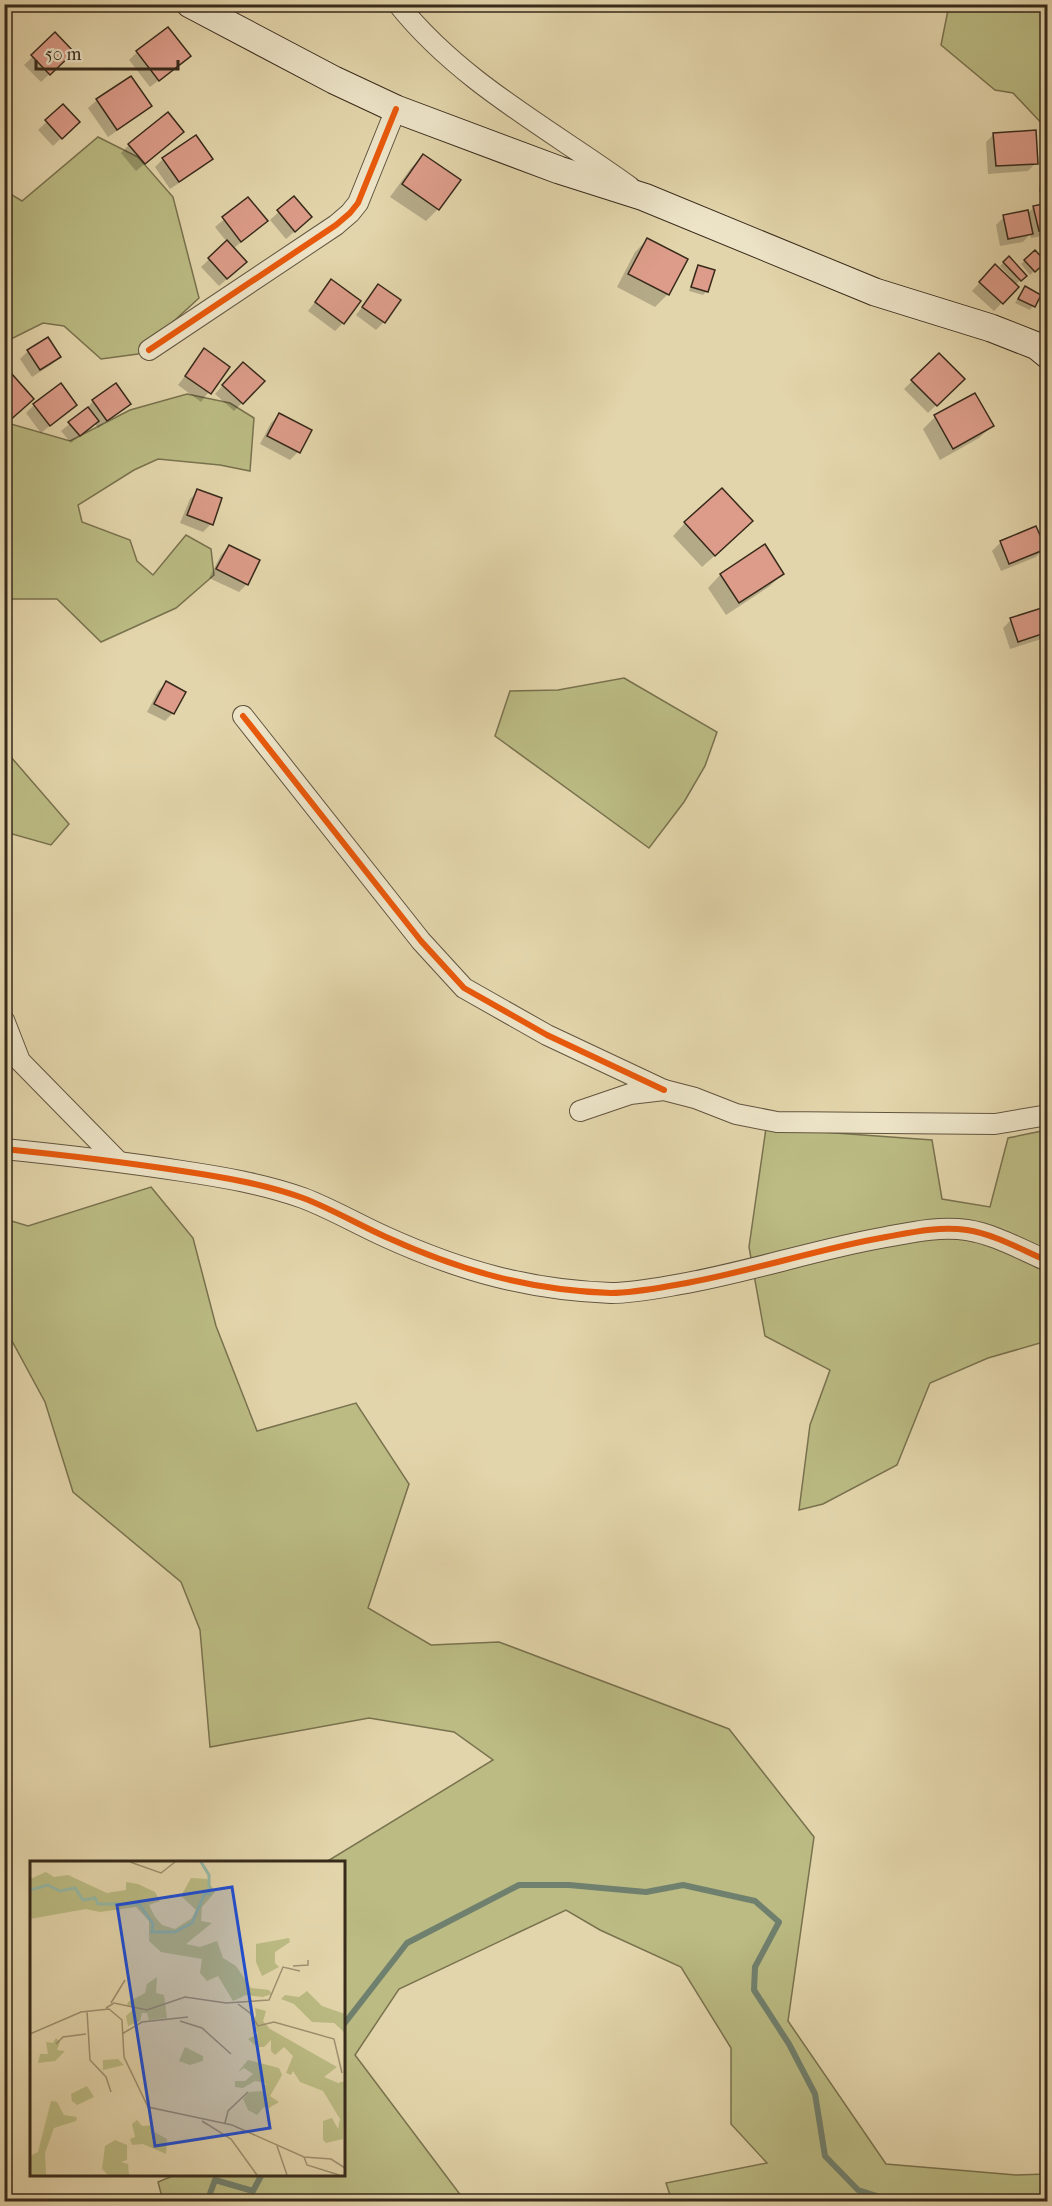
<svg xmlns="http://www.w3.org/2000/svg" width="1052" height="2206" font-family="'IM FELL French Canon',serif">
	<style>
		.green { fill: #bbbb83; stroke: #79724f; stroke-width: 1.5 }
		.shadow { fill: #0003 }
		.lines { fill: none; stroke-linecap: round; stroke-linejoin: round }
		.stream { stroke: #70806e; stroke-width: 6 }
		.building { fill: #dc9c89; stroke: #372a1b; stroke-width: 1.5 }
		.street-casing { stroke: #62553f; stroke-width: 22 }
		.secondary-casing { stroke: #372a1b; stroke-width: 29 }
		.street { stroke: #ede4c8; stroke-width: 20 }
		.secondary { stroke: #ede4c8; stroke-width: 27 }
		.cycleway-casing { stroke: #ede4c8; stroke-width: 10 }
		.cycleway { stroke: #e8590c; stroke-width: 6 }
		.inset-river { fill: none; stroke: #96b9a6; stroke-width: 3 }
		.inset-road { fill: none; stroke: #9e9171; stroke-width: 1.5 }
		.view { fill: #1d4ed8; fill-opacity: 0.15; stroke: #1d4ed8; stroke-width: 3 }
		.inset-edge { fill: none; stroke: #372a1b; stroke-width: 3 }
	</style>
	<rect width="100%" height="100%" fill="#e3d5ab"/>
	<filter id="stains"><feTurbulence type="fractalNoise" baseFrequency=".00333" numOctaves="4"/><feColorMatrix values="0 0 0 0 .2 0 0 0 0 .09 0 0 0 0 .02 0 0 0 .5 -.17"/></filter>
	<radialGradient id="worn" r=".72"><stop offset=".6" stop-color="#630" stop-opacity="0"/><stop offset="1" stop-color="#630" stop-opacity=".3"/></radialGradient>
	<g class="green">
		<path d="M949 5H1047V191H1040L1047 129 1013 93 995 90 941 45Z"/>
		<path d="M98 137 138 157 173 197 199 298 138 354 101 359 64 326 43 323 5 342 4 190 22 201Z"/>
		<path d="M187 394 230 403 254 418 250 471 220 465 158 459 134 470 78 505 82 522 130 540 137 561 153 575 186 535 211 549 214 575 176 608 101 642 57 599H5L4 422 70 441 130 410Z"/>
		<path d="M624 678 717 732 705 766 684 802 649 848 495 736 510 691 558 690Z"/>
		<path d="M4 749 69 824 51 845 5 832Z"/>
		<path d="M766 1128 932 1140 942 1199 990 1207 1008 1138 1047 1130V1259L1036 1267 1047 1272V1341L988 1358 930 1383 897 1465 823 1504 799 1510 810 1425 830 1370 765 1336 749 1247Z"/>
		<path d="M151 1187 193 1238 216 1326 257 1431 356 1403 409 1484 368 1608 431 1645 499 1642 729 1729 814 1837 788 2021 886 2164 1016 2175 1047 2174V2201H672L666 2183 767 2163 731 2124V2048L681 1967 600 1930 566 1910 399 1989 355 2055 465 2201H163L158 2182 175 2175 344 2174V1862H326L493 1760 454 1732 369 1718 210 1747 200 1630 181 1582 73 1492 45 1402 5 1328V1219L28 1226Z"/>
	</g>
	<g class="shadow">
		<path d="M55 35 72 52 41 82 24 65Z"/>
		<path d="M137 52 189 56 150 87 129 60Z"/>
		<path d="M130 78 150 106 142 114 108 137 88 108 97 100Z"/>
		<path d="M63 106 78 122 53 146 38 130Z"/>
		<path d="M994 134 1036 163 1028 171 988 174 986 142Z"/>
		<path d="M174 140 136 171 121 153 129 145Z"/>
		<path d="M423 156 438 209 426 221 390 197 411 168Z"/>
		<path d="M163 159H211L203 167 170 189 155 167Z"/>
		<path d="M294 198 302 225 286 239 270 220Z"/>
		<path d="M248 199 266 221 233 249 237 270 219 286 201 267 227 242 215 227Z"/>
		<path d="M1048 204V235L1031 238 1030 234 1023 242 1000 246 996 225 1004 217 1027 214 1034 207Z"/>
		<path d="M647 240 668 294 655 307 617 287 635 252Z"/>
		<path d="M1035 252 1044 262 1030 275 1021 264Z"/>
		<path d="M1009 258 1025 276 1015 285 1017 287 994 311 972 291 987 274 1009 279 1011 278 1000 266Z"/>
		<path d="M699 267 707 291 703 295 689 291 695 271Z"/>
		<path d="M331 281 343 323 335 331 308 311Z"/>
		<path d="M379 286 384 322 376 330 356 315Z"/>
		<path d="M1025 288 1039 295 1030 310 1015 303Z"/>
		<path d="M205 350 228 367 201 402 178 385Z"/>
		<path d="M28 351 60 357 51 365 32 377 20 359Z"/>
		<path d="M939 355 963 379 928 413 904 389Z"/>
		<path d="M235 372 242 403 234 411 215 394Z"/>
		<path d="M115 385 129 404 98 428 95 424 71 443 61 431 85 411 93 401Z"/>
		<path d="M34 405H75L41 433 26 413Z"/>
		<path d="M280 414 298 452 290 460 260 444 271 423Z"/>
		<path d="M935 417 992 426 979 438 940 460 923 429Z"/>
		<path d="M198 491 211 524 203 532 180 523 190 499Z"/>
		<path d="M685 523 739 534 702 567 673 536Z"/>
		<path d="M1036 528 1044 548 1036 557 1001 571 992 551 1000 543Z"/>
		<path d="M229 546 247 584 239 592 209 578 221 555Z"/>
		<path d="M764 546 782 574 770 586 726 615 708 588 720 575Z"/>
		<path d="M1048 607V637L1010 649 1003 628 1011 620Z"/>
		<path d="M166 683 173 713 165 721 147 712 158 691Z"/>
	</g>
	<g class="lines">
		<g class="stream">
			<path d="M344 2024 407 1943 519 1885H569L646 1892 683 1885 755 1901 779 1922 755 1967 754 1990 789 2044 815 2094 825 2156 858 2190 896 2202"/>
			<path d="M207 2202 215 2180 253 2191 262 2174"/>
		</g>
	</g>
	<g class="building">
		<path d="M168 27 191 56 159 81 136 51Z"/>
		<path d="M55 32 74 52 50 75 31 55Z"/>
		<path d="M131 76 152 106 117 130 96 99Z"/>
		<path d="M63 104 80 122 62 139 45 120Z"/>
		<path d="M168 112 184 132 145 164 128 144Z"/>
		<path d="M1036 130 1038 164 996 166 993 133Z"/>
		<path d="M196 135 213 159 179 182 162 158Z"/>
		<path d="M423 154 461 180 439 210 402 184Z"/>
		<path d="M294 196 312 217 295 232 277 210Z"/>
		<path d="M248 197 268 221 241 242 222 217Z"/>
		<path d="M1048 203V229L1039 231 1033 206Z"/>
		<path d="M1028 210 1033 234 1008 239 1003 215Z"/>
		<path d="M647 238 688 259 669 295 628 274Z"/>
		<path d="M227 240 247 262 227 279 208 258Z"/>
		<path d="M1035 250 1046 262 1035 272 1024 260Z"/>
		<path d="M1009 256 1027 276 1021 281 1003 262Z"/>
		<path d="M995 264 1019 287 1003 304 979 282Z"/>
		<path d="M698 265 715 270 708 292 691 287Z"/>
		<path d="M331 279 361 301 344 324 315 302Z"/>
		<path d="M378 284 401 300 385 323 362 307Z"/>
		<path d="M1025 286 1041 295 1035 307 1018 299Z"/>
		<path d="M48 337 61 357 40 370 27 350Z"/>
		<path d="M204 348 230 367 211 394 185 376Z"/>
		<path d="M939 353 965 379 937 406 911 380Z"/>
		<path d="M243 362 265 381 243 404 222 385Z"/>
		<path d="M4 365 34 399 8 422 4 418Z"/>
		<path d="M61 383 77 405 50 426 33 404Z"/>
		<path d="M116 383 131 404 107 421 92 400Z"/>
		<path d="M975 393 994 426 953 449 934 415Z"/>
		<path d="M88 407 99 421 80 436 68 422Z"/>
		<path d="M279 413 312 430 300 453 267 436Z"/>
		<path d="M722 488 753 521 715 556 684 522Z"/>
		<path d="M197 489 222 498 213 525 187 515Z"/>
		<path d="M1036 526 1046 549 1009 564 1000 541Z"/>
		<path d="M765 544 784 574 739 603 720 574Z"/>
		<path d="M229 545 260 560 248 585 216 569Z"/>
		<path d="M1048 606V632L1018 642 1010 618Z"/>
		<path d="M166 681 186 692 174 714 154 704Z"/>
	</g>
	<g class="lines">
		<defs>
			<g id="street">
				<path d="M398 4C460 82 550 129 630 187"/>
				<path d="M149 350 336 225 350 213 358 203 396 109"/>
				<path d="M243 716 421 941 464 988 547 1035 664 1090"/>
				<path d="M4 1020 20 1061 118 1161"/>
				<path d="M580 1111 630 1094 664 1090 695 1098 736 1114 777 1122 995 1124 1048 1115"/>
				<path d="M4 1149C64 1155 123 1162 182 1171 222 1177 264 1184 303 1198 332 1209 359 1225 386 1237 461 1271 529 1290 611 1293 634 1293 658 1288 681 1284 750 1272 817 1249 886 1237 913 1232 940 1226 967 1230 994 1234 1022 1250 1048 1261"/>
			</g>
			<path id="secondary" d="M190 4 334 80 396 109 559 170 644 197 875 292 991 328 1037 346 1048 355"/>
		</defs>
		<use href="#street" class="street-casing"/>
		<use href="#secondary" class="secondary-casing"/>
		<use href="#street" class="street"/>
		<use href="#secondary" class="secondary"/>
		<defs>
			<g id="cycleway">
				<path d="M149 350 336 225 350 213 358 203 396 109"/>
				<path d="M243 716 421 941 464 988 547 1035 664 1090"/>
				<path d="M4 1149C64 1155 123 1162 182 1171 222 1177 264 1184 303 1198 332 1209 359 1225 386 1237 461 1271 529 1290 611 1293 634 1293 658 1288 681 1284 750 1272 817 1249 886 1237 913 1232 940 1226 967 1230 994 1234 1022 1250 1048 1261"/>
			</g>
		</defs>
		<use href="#cycleway" class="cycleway-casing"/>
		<use href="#cycleway" class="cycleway"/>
	</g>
	<g transform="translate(30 1861)">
		<rect width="315" height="315" fill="#e3d5ab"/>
		<path d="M16 11 24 16 38 14 77 32 96 29V21L108 23 125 31 130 40 119 44 125 56 132 64 145 68 162 57 166 49 151 35 161 17 177 18 185 31 172 46 171 60 182 62 156 83 170 86 187 80 193 97 206 105 221 127 239 129 242 133 233 136 216 134 203 140 188 115 177 120 170 112 172 98 131 91 119 80V60L106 46 70 51 56 48 0 58V18ZM259 77 260 81 245 91V102L249 106 232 115 226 101V83ZM127 116 126 132 134 134 137 157 119 159 117 152H112L110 160 98 165 96 155 105 147 97 144 98 141 115 132 117 123ZM277 130 292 145 315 153V172L304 162 282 161 264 143 251 138 255 134 269 136ZM225 147 236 150 233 160 240 168 307 206 294 216 308 222 315 220 313 278 296 282 293 279V260L302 257 308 268 310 258 293 230 270 221 263 210 261 214 256 212 263 195 254 186 245 194 241 190V179L234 186H227L218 178 228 173 221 158 226 155ZM26 177 30 181 27 189 35 190 25 200 8 202 10 193H18L16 181 23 182ZM155 186 173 195V200L160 204 149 200ZM88 198 94 204 73 209V199ZM218 199 249 207 252 214 240 235 249 241 239 247 234 246 227 254 218 249 213 238 219 231 233 230 236 222 225 220 213 227 205 226V220H215L223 213 214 207 208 211ZM57 225 64 236 47 244 42 240 41 233ZM21 240 27 241 34 254 47 256 46 260 24 267 15 292 16 314H0V295L8 291ZM107 259 112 265 123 264 124 271 137 278 136 293 113 283 102 284 100 278 105 276 102 263ZM85 279 97 284V299L91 301 98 303 99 314H78L72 308 75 285Z" fill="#bbbb83"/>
		<path class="inset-river" d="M0 29 18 24 30 30 45 27 53 39 65 37 68 43H109L123 63 122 71H145L162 62 175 32 179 33V14L171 1"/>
		<path class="inset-road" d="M100 1 131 12 145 1M263 105 278 104V99M81 142 95 119M208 143 220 152 228 165 244 161 304 178 312 212M76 147 84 142 117 149 155 136 196 142 239 139 253 106 270 110M57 150 60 199 76 216 81 231M150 160 172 167 201 193M0 173 51 151 79 148 92 159 94 196 118 246 202 264 274 296 301 298 315 307M92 173 112 161 158 156M26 183 33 176 56 173M172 260 201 278 227 314M195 262 198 250 218 231M247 285 257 314M274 296 277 304 309 314"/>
		<path class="view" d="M202 26 240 267 125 285 87 44Z"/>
		<rect width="315" height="315" class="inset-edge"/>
	</g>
	<rect width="1052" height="2206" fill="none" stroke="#e3d5ab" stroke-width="24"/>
	<rect x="6" y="6" width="1040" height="2194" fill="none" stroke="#372a1b" stroke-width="3"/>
	<rect x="12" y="12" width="1028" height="2182" fill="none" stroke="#372a1b" stroke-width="1.5"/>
	<path d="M36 60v9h142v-9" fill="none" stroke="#372a1b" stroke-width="3"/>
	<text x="45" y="60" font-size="18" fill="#372a1b" stroke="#ede4c8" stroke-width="4.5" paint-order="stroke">50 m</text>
	<rect width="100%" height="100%" filter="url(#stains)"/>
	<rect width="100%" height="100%" fill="url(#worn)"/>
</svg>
